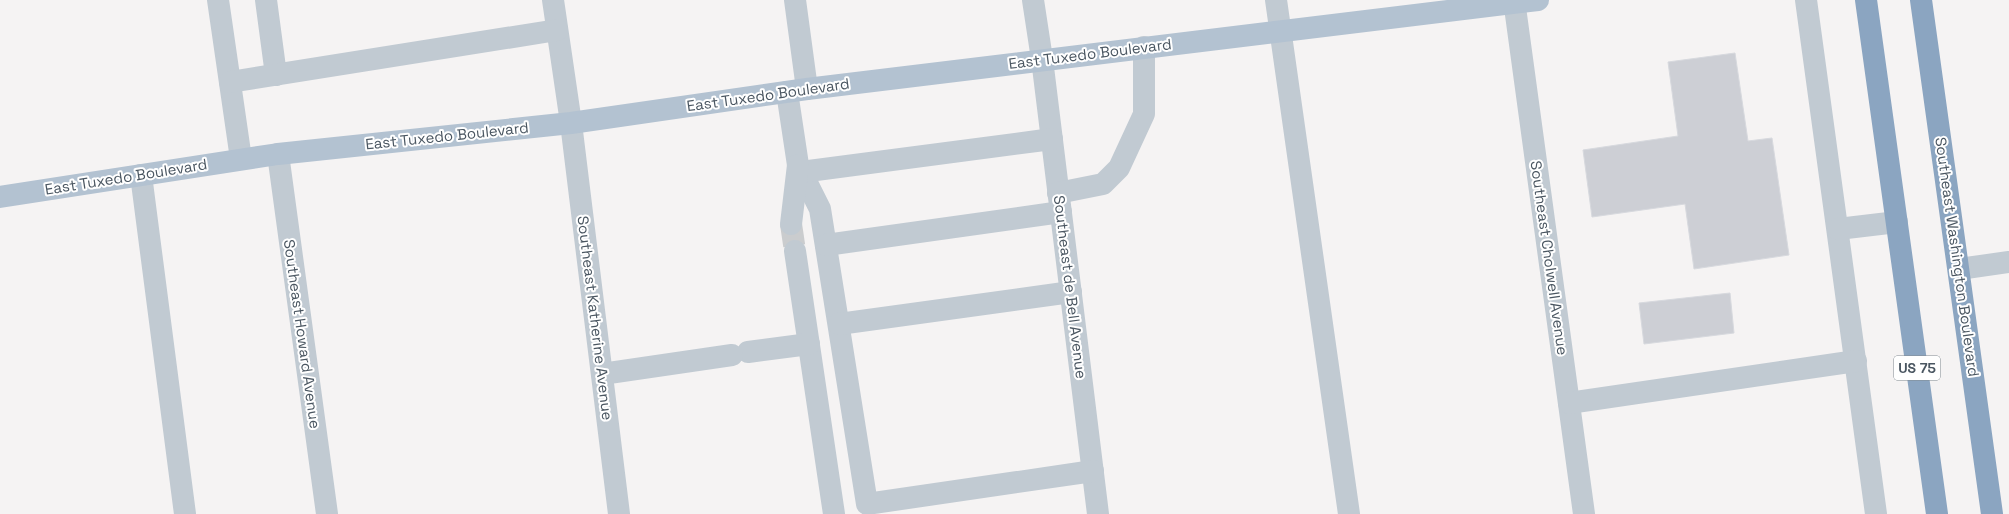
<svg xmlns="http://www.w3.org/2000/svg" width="2009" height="514" font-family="'Space Grotesk',sans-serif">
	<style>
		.building { fill: #cdcfd5; stroke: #d7d9de }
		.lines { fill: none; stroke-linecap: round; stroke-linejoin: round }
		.minor-tunnel { stroke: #caccce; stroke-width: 22; stroke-dasharray: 22 11; stroke-linecap: butt }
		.minor { stroke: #c1cad2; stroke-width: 22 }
		.major { stroke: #b3c2d1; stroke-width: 22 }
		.highway { stroke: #8ba5c1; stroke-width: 22 }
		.labels { text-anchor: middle; stroke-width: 4; stroke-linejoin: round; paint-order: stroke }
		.shield { fill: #fff; stroke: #808990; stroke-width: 1 }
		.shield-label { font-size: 14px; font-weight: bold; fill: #4a5661 }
		.street-label { font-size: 15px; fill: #4a5661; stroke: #fff }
	</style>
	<rect width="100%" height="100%" fill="#f5f3f3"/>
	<g class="building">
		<path d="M1735 53 1748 141 1772 138 1789 255 1694 269 1685 204 1592 217 1583 150 1678 136 1668 62Z"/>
		<path d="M1730 293 1734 333 1644 344 1639 303Z"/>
	</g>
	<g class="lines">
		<path class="minor-tunnel" d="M791 224 795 251"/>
		<g class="minor">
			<path d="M218 0 241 159"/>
			<path d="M266 0 276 75"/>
			<path d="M553 0 571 123 619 514"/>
			<path d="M795 0 807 89"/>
			<path d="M1033 0 1042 59 1098 514"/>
			<path d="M1276 0 1349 514"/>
			<path d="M1514 0 1584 514"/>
			<path d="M1806 0 1876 514"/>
			<path d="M230 82 557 30"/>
			<path d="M787 92 798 165 820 209 867 504 1093 471"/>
			<path d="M278 154 327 514"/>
			<path d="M801 172 1052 139"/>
			<path d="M141 175 185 514"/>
			<path d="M1058 193 1103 184 1119 168 1144 114V47"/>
			<path d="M791 224 798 165"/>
			<path d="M1838 229 1897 222"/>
			<path d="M826 245 1061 212"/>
			<path d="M795 251 834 514"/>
			<path d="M1959 269 2009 262"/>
			<path d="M839 324 1071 292"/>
			<path d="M748 352 809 344"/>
			<path d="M602 374 732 355"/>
			<path d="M1569 403 1856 361"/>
		</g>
		<path class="major" d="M0 197 278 154 571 123 807 89 1538 0"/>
		<g class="highway">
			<path d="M1866 0 1937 514"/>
			<path d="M1921 0 1992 514"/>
		</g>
	</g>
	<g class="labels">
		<rect class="shield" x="1894" y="356" width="46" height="24" rx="3"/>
		<g class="shield-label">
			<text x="1917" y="373">US 75</text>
		</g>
		<g class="street-label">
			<text transform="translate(1090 54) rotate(-7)" y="5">East Tuxedo Boulevard</text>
			<text transform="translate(768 95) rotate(-8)" y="5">East Tuxedo Boulevard</text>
			<text transform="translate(447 136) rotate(-6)" y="5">East Tuxedo Boulevard</text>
			<text transform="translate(126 177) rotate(-9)" y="5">East Tuxedo Boulevard</text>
			<text transform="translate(1957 257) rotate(82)" y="5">Southeast Washington Boulevard</text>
			<text transform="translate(1549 258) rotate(82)" y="5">Southeast Cholwell Avenue</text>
			<text transform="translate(1070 287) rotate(83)" y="5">Southeast de Bell Avenue</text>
			<text transform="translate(595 318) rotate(83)" y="5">Southeast Katherine Avenue</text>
			<text transform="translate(302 334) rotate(82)" y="5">Southeast Howard Avenue</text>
		</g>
	</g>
</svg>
